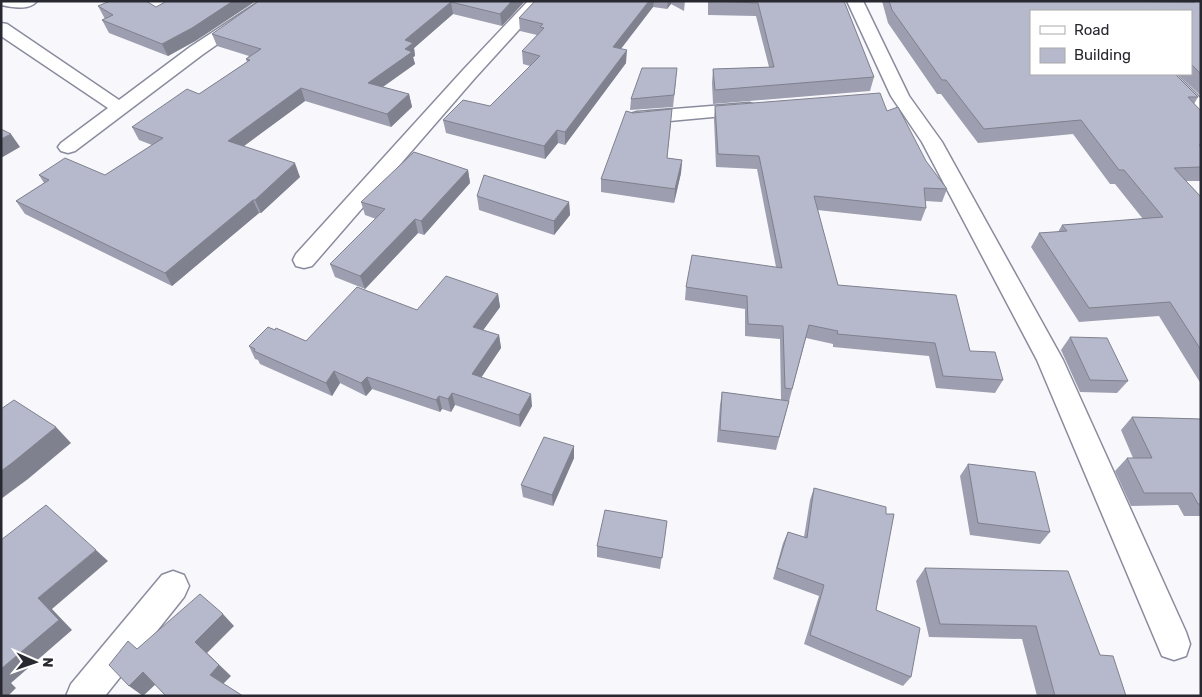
<svg xmlns="http://www.w3.org/2000/svg" width="1202" height="697" font-family="Rubik,sans-serif">
	<style>
		.lines { fill: none; stroke-linecap: round; stroke-linejoin: round }
		.street-casing { stroke: #8a8c9e; stroke-width: 3 }
		.street { fill: #fff; fill-rule: evenodd }
		.wall { fill: #9d9eaf }
		.shaded-wall { fill: #7f818e }
		.building { fill: #b6b8cb; stroke: #7f818e }
	</style>
	<rect width="100%" height="100%" fill="#f8f8fc"/>
	<g class="lines">
		<defs>
			<g id="street">
				<path d="M1 1H37C29 11 12 7 1 5Z"/>
				<path d="M260 1H279L202 55 75 151 68 153 61 151 58 147 61 143 108 108 1 36V23L7 24 119 100 190 47Z"/>
				<path d="M528 1H545L475 78 312 266 304 268 296 266 293 260 296 254 463 70Z"/>
				<path d="M847 1H863L909 96 942 142 1063 360 1186 632 1190 644 1186 656 1174 660 1162 656 1037 360 922 142 891 96Z"/>
				<path d="M1157 74H1176L1201 99V116L1194 114Z"/>
				<path d="M749 103 756 105 758 109 756 113 637 124 630 122 628 118 630 114 637 112Z"/>
				<path d="M173 571 184 575 189 586 184 597 105 696H66L71 684 162 575Z"/>
			</g>
		</defs>
		<use href="#street" class="street-casing"/>
		<use href="#street" class="street"/>
	</g>
	<g class="wall">
		<path d="M259 1H525L502 26 453 14 414 48 415 56 413 57 415 64 383 87 409 94 412 107 391 127 305 101 244 146 300 177 261 213H259L172 286 25 214 16 201 44 183 39 175H105L152 145 139 140 132 127 199 94 247 62 246 59 249 56 217 46 212 34Z"/>
		<path d="M535 1H685L684 11 671 4 667 9 653 7 621 49 626 63 565 145 558 143 545 159 446 133 443 120 490 106 530 66 523 64 522 51 537 35 520 31 519 18Z"/>
		<path d="M708 1H844L874 77 870 91 713 104 712 83 713 69 769 67 756 16 708 15Z"/>
		<path d="M882 1H1092L1174 2 1173 1H1201V96L1178 74H1191V11H1031L1198 97 1194 104 1201 111V181H1186L1201 197V384L1159 316 1079 322 1031 247 1039 233 1058 232 1062 225 1143 219 1115 184H1110L1073 134 978 143 941 94H937L888 23Z"/>
		<path d="M98 6 197 40 168 56 109 33 102 20 105 19Z"/>
		<path d="M676 80 673 107 630 110 631 99Z"/>
		<path d="M715 106 887 111 947 189 942 202 925 201 926 208 921 221 817 210 838 285 970 351 1003 380 995 393 936 388 929 356 833 347V344L806 338 776 450 717 442 720 405 722 392 781 400 780 339 745 336V309L685 300 686 287 776 267 757 169 716 167 714 119Z"/>
		<path d="M671 123 667 158 682 160 681 173 674 203 601 192V179Z"/>
		<path d="M468 170 470 183 424 235 418 233 365 289 335 277 330 264 376 219 365 215 361 202Z"/>
		<path d="M477 196 569 202 570 215 554 235 479 210Z"/>
		<path d="M498 294 500 307 483 330 499 335 501 348 481 377 532 406 520 427 455 405 451 412 442 409 440 412 372 389 366 396 340 383 332 396 260 364 258 360 255 359 249 346 275 330 306 341 417 310Z"/>
		<path d="M1070 337 1128 381 1117 393 1080 392 1061 350Z"/>
		<path d="M1132 417 1201 419V516H1184L1178 505 1131 506 1115 471 1127 458H1133L1121 430Z"/>
		<path d="M574 446V458L553 506 523 497 521 485Z"/>
		<path d="M968 464 1050 532 1040 544 970 535 960 476Z"/>
		<path d="M814 488 876 610 911 677 903 686 804 644 819 596 773 579 783 543 788 532 804 537 810 500Z"/>
		<path d="M667 521 660 569 597 557V546Z"/>
		<path d="M925 568 1100 655 1126 696H1037L1022 639 929 637 916 581Z"/>
	</g>
	<g class="shaded-wall">
		<path d="M233 1H256L197 40 168 56 162 44Z"/>
		<path d="M512 1H525L502 26 500 14Z"/>
		<path d="M649 1H654L653 7 612 60 613 47Z"/>
		<path d="M668 1H671V4L667 9Z"/>
		<path d="M451 2 453 14 414 48 415 56 413 57 415 64 371 95 368 83 405 49V40Z"/>
		<path d="M627 50 626 63 565 145V132Z"/>
		<path d="M301 88 305 101 233 154 228 141Z"/>
		<path d="M409 94 412 107 391 127 387 114Z"/>
		<path d="M557 130 558 143 545 159 544 146Z"/>
		<path d="M11 134 20 147 1 158V139Z"/>
		<path d="M682 160 681 173 674 203 675 189Z"/>
		<path d="M295 163 300 177 261 213 255 200Z"/>
		<path d="M468 170 470 183 424 235 421 221Z"/>
		<path d="M253 200 259 213 172 286 165 273Z"/>
		<path d="M569 202 570 215 554 235V221Z"/>
		<path d="M415 219 418 233 365 289 360 276Z"/>
		<path d="M498 294 500 307 476 340 473 327Z"/>
		<path d="M499 335 501 348 475 387 472 374Z"/>
		<path d="M334 371 340 383 332 396 326 383Z"/>
		<path d="M367 377 372 389 366 396 361 383Z"/>
		<path d="M452 393 455 405 451 412 448 399Z"/>
		<path d="M531 394 532 406 520 427 519 415Z"/>
		<path d="M439 396 442 409 440 412 436 400Z"/>
		<path d="M56 427 71 443 28 479 1 499V471Z"/>
		<path d="M574 446V458L553 506 552 495Z"/>
		<path d="M96 550 108 561 52 609 72 630 11 683 16 688 8 696H1V669L38 598Z"/>
		<path d="M223 614 234 626 207 653 231 676 222 685 210 675 195 642Z"/>
		<path d="M143 672 157 683 143 696 129 686Z"/>
	</g>
	<g class="building">
		<path d="M110 1H146L156 7 167 1H233L192 28 162 44 102 20 113 15 98 6Z"/>
		<path d="M259 1H512L500 14 451 2 405 40 413 43 405 49 412 52 368 83 409 94 387 114 301 88 228 141 295 163 255 200H253L165 273 16 201 49 180 39 175 65 158 105 175 163 138 132 127 187 89 199 94 250 60 246 59 261 49 212 34Z"/>
		<path d="M535 1H649L613 47 627 50 565 132 557 130 544 146 443 120 463 100 490 106 540 56 522 51 544 28 540 27 543 24 519 18Z"/>
		<path d="M710 1H844L874 77 715 90 713 69 774 67 758 3Z"/>
		<path d="M889 1H1092L1195 2 1194 1H1201V74L1191 64V11H1031V74H1175L1198 97H1188L1201 111V145H1199L1201 147V167L1174 168 1201 197V350L1170 302 1089 308 1039 233 1067 231 1062 225 1163 217 1124 170H1119L1081 120 984 129 946 80H942L892 10Z"/>
		<path d="M642 68H677L674 95 631 99Z"/>
		<path d="M880 93 887 111 898 107 926 161 947 189 924 188 926 208 814 196 838 285 956 295 970 351 995 352 1003 380 943 376 935 343 837 334 838 331 809 325 792 389 785 388 783 326 748 324 747 296 686 287 692 255 782 268 759 156 718 154 715 106Z"/>
		<path d="M672 109 667 158 682 160 675 189 601 179 626 111 633 113Z"/>
		<path d="M1 129 11 134 1 139Z"/>
		<path d="M414 152 468 170 421 221 415 219 360 276 330 264 385 209 361 202Z"/>
		<path d="M484 175 569 202 554 221 477 196Z"/>
		<path d="M446 276 498 294 473 327 499 335 472 374 531 394 519 415 452 393 448 399 439 396 436 400 367 377 361 383 334 371 326 383 254 351 255 349 249 346 268 327 275 330 276 328 306 341 357 287 417 310Z"/>
		<path d="M1070 337 1107 338 1128 381 1090 380Z"/>
		<path d="M722 392 789 401 779 437 720 430Z"/>
		<path d="M14 400 56 427 12 463 1 471V409Z"/>
		<path d="M1132 417 1201 419V504H1198L1192 493H1144L1127 458H1152Z"/>
		<path d="M544 437 574 446 552 495 521 485Z"/>
		<path d="M968 464 1035 472 1050 532 978 523Z"/>
		<path d="M814 488 886 507V514H894L876 610 920 628 911 677 810 635 824 585 777 568 788 532 807 538Z"/>
		<path d="M46 505 96 550 38 598 59 620 1 669V540Z"/>
		<path d="M605 510 667 521 662 558 597 546Z"/>
		<path d="M925 568 1068 571 1100 655 1113 656 1126 696H1055L1036 626 940 624Z"/>
		<path d="M200 594 223 614 195 642 219 665 210 675 243 696H166L143 672 129 686 109 665 128 641 137 649Z"/>
	</g>
	<rect width="1202" height="697" fill="none" stroke="#282830" stroke-width="5"/>
	<rect x="1030" y="10" width="162" height="65" fill="#ffffff" stroke="#a9a9ac"/>
	<rect x="1040" y="26" width="25" height="8" fill="#ffffff" stroke="#a9a9ac"/>
	<text x="1074" y="35" font-size="15" fill="#282830">Road</text>
	<rect x="1040" y="48" width="25" height="15" fill="#b6b8cb" stroke="#a9a9ac"/>
	<text x="1074" y="60" font-size="15" fill="#282830">Building</text>
	<g transform="translate(35 662) rotate(92)" stroke="#ffffff" stroke-width="4" paint-order="stroke">
	<path d="M0-4L9 19L0 12L-9 19Z" fill="#282830"/>
	<text y="-8" font-size="14" font-weight="bold" text-anchor="middle" fill="#282830">N</text>
	</g>
</svg>
